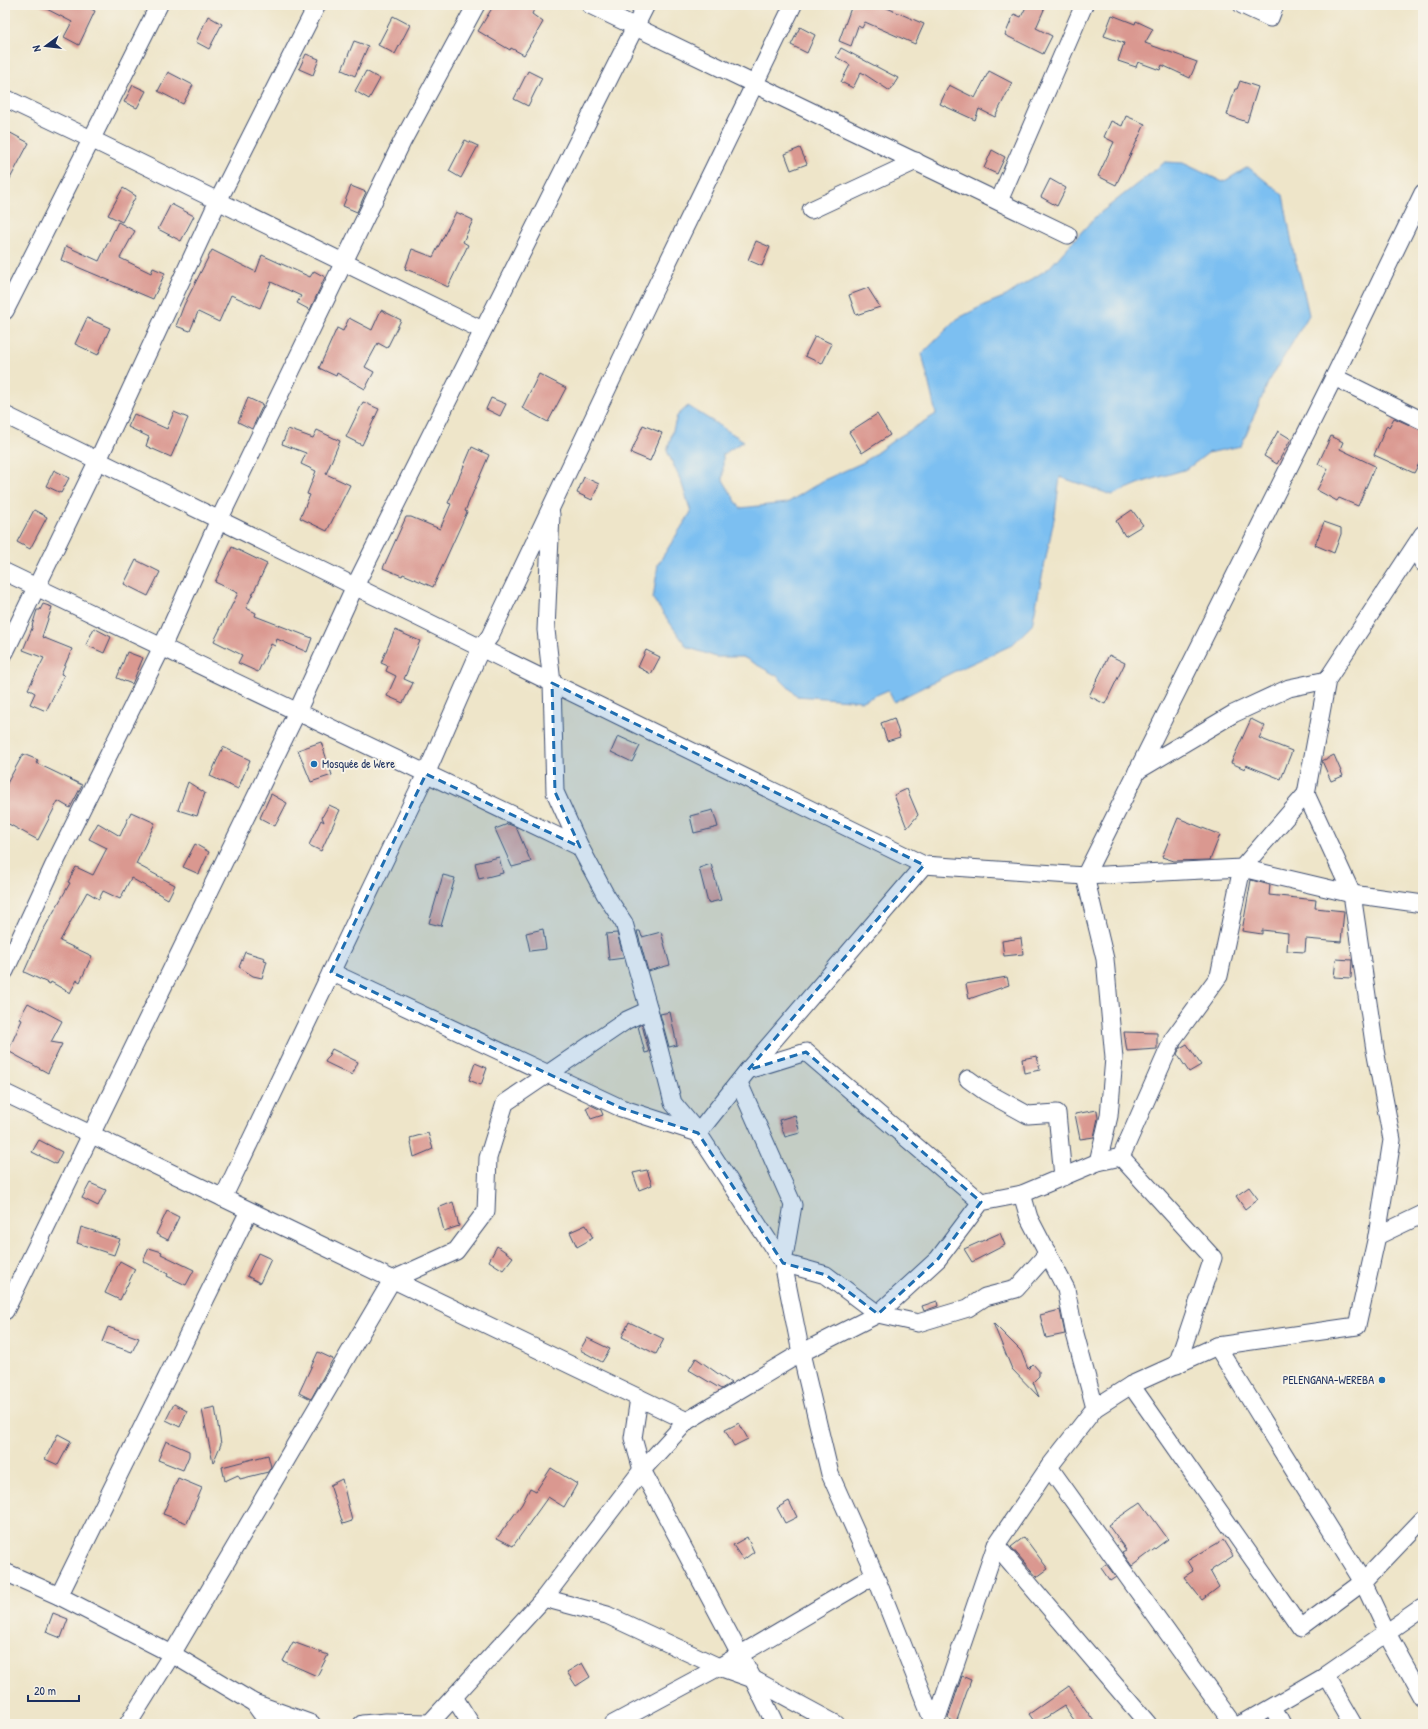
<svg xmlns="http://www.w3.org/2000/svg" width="1428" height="1729" font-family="'Patrick Hand',sans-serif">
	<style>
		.water { fill: #7bbff1; stroke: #4b77a8 }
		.building { fill: #da9890 }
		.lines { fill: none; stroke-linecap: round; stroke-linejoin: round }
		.minor-casing { stroke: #3b4a6e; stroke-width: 19 }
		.minor { stroke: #fff; stroke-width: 17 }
		.marked { fill: #1f6fb2; fill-opacity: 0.2; stroke: #1f6fb2; stroke-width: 3; stroke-dasharray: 8 5; stroke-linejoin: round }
		.poi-dot { fill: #1f6fb2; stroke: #f7f3e8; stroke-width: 1.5 }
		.labels { text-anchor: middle; stroke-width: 4; stroke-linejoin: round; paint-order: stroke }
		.poi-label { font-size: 12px; fill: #1b2f5e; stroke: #f7f3e8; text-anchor: start }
	</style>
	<rect width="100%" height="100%" fill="#f7f3e8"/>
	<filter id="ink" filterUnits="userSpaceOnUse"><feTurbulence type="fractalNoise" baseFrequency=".025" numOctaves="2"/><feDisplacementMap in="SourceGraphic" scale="8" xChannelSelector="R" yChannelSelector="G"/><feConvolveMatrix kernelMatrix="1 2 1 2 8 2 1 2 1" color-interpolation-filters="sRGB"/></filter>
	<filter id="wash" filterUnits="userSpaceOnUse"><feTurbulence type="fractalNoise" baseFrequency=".012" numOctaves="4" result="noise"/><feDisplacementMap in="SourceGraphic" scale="16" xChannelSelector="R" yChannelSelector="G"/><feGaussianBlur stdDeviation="0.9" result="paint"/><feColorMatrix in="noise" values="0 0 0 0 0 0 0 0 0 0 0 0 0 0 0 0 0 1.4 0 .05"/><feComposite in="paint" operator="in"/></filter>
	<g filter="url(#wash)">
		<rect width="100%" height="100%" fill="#eee5c9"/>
		<path class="water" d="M1165 162 1183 163 1223 182 1248 167 1283 195 1295 259 1301 279 1309 315 1268 383 1241 446 1208 453 1187 469 1143 482 1112 495 1060 477 1055 514 1032 625 1012 645 953 672 894 702 888 690 863 701 797 696 777 676 743 657H716L687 647 653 599 658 564 691 512 681 481 667 451 677 416 688 406 744 441 723 454V480L740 508 787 503 824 480 864 462 894 440 936 414 922 354 957 319 984 305 1006 296 1049 268 1095 217Z"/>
		<g id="blocks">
			<g class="building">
				<path d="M39 5H83L95 11 79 45 64 37 72 22Z"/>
				<path d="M494 5H536L532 14 543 22 524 55 511 48 510 50 478 31Z"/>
				<path d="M852 5H880L924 24 915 44 865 22 862 28 858 26 851 46 839 41Z"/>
				<path d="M1027 5H1046L1036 28 1052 36 1043 54 1005 35 1014 14 1021 17Z"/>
				<path d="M1112 15 1135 24 1136 21 1153 29 1145 43 1197 62 1190 78 1162 65 1160 70 1138 62 1136 67 1118 61 1124 43 1104 36Z"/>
				<path d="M208 16 222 24 209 49 196 42Z"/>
				<path d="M393 16 410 25 395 54 378 45Z"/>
				<path d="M800 27 815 35 807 53 791 45Z"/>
				<path d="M354 41 368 46 355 76 342 70Z"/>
				<path d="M841 48 898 78 890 91 861 72 853 88 841 82 850 65 836 57Z"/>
				<path d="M306 54 319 59 313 75 299 69Z"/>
				<path d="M366 71 380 79 369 99 355 91Z"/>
				<path d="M528 71 542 78 528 106 514 99Z"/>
				<path d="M989 71 1012 83 995 117 979 109 975 120 940 104 949 85 975 98Z"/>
				<path d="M168 72 193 85 183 104 158 91Z"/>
				<path d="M1240 81 1258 87 1247 122 1227 115 1235 89H1237Z"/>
				<path d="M133 85 146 91 137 108 124 102Z"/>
				<path d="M1126 116 1145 124 1116 185 1098 176 1114 142 1104 137 1111 121 1122 126Z"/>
				<path d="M5 130 29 143 5 188Z"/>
				<path d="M465 140 478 146 461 178 449 171Z"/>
				<path d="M800 148 807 164 791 170 785 154Z"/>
				<path d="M992 150 1005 157 997 174 984 168Z"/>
				<path d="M1050 179 1066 188 1057 206 1041 197Z"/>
				<path d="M351 186 366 192 357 212 343 206Z"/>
				<path d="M123 188 136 196 122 222 108 215Z"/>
				<path d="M171 204 194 216 181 241 158 229Z"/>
				<path d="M456 212 473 220 463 242 468 245 448 287 425 276 405 269 412 249 433 257Z"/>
				<path d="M118 222 135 231 120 258 151 273 153 268 165 273 153 299 61 260 66 246 99 261Z"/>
				<path d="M756 241 770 247 762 266 748 260Z"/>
				<path d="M212 250 256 272 262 255 310 277 314 271 325 277 310 310 297 303 301 296 271 282 260 308 231 295 219 322 198 312 190 331 176 326 184 305Z"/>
				<path d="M868 288 880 307 856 315 849 295Z"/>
				<path d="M381 310 401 320 387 348 378 343 365 367 374 372 365 389 337 373 336 376 319 368 337 328 343 331 349 318 372 330Z"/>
				<path d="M87 318 110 328 98 355 75 344Z"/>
				<path d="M815 336 832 344 822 364 805 356Z"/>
				<path d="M539 374 566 388 548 422 522 408Z"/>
				<path d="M248 398 263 405 252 429 238 422Z"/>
				<path d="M491 398 506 404 500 416 486 409Z"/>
				<path d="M363 402 379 409 362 445 346 437Z"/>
				<path d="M174 412 188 418 171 457 146 446 149 437 128 427 134 414 167 429Z"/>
				<path d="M877 414 890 435 862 453 849 432Z"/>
				<path d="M1394 418 1423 431V456L1414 473 1374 455 1387 425 1389 427Z"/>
				<path d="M643 425 662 433 650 461 631 453Z"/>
				<path d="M288 429 313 438 317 430 340 441 326 474 350 485 327 531 300 518 310 495 307 494 316 471 301 464 306 453 282 444Z"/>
				<path d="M1278 431 1291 439 1277 464 1264 456Z"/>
				<path d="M1331 436 1343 442 1340 449 1375 466 1358 506 1339 498 1337 501 1317 490 1328 469 1318 464Z"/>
				<path d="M472 447 489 455 465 511 467 512 433 587 403 574 402 576 383 568 406 517H411L440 529 451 504 448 503Z"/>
				<path d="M54 470 69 478 61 493 46 486Z"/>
				<path d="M584 477 599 484 592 500 577 493Z"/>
				<path d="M34 510 47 517 30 549 17 542Z"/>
				<path d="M1132 510 1143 525 1125 536 1116 521Z"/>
				<path d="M1324 522 1341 528V534L1334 553 1315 545Z"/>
				<path d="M232 547 267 564 246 608 256 613 255 616 312 638 307 652 277 639 275 646 271 644 258 672 238 663 242 655 214 641 238 593 215 582Z"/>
				<path d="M136 560 160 572 148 596 124 584Z"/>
				<path d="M43 604 52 607 42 637 72 649 61 674 64 675 46 711 30 704 35 693 28 689 44 658 23 650 33 626H32L37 610H40Z"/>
				<path d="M94 628 111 637 104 653 86 645Z"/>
				<path d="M395 630 420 641 404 679 413 683 403 703 387 696 396 676 386 671 388 666 381 663Z"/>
				<path d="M646 650 660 657 651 674 638 667Z"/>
				<path d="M127 652 143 658 132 684 117 678Z"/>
				<path d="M1109 655 1125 663 1105 704 1089 696Z"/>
				<path d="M894 718 900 737 887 741 881 723Z"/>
				<path d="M1251 719 1265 726 1259 738 1292 751 1281 779 1246 765 1245 769 1231 763Z"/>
				<path d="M618 736 640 746 632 762 611 752Z"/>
				<path d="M321 742 332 775 311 782 298 750Z"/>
				<path d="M223 747 250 760 238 789 210 776Z"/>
				<path d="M23 754 38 760 36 763 82 785 70 808 58 801 38 840 5 822V787Z"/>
				<path d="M1334 755 1343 776 1331 781 1322 761Z"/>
				<path d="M188 782 205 793 197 816 178 810Z"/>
				<path d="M907 789 918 815 907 828 894 795Z"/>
				<path d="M271 794 287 803 275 826 260 818Z"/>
				<path d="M329 805 340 810 321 851 309 845 321 820 324 822 322 817Z"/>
				<path d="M713 810 718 827 694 833 690 816Z"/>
				<path d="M131 812 155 823 136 864 175 885 168 899 131 878 120 899 103 891 99 899 87 892 60 941 92 956 80 982 77 980 70 993 51 982 50 984 24 972 41 934 70 883 68 882 76 867 93 875 107 848 89 839 98 823 120 836Z"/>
				<path d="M1178 818 1220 835 1210 860 1174 861 1162 857Z"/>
				<path d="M508 824 516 827 531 862 512 867 495 829Z"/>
				<path d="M195 844 209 852 199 874 183 867Z"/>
				<path d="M499 857 503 873 479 879 475 863Z"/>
				<path d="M711 864 721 900 708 903 699 868Z"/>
				<path d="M443 875 455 878 441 926 429 923Z"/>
				<path d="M1251 880 1270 885 1269 895 1316 900 1315 908 1344 911 1341 942 1306 939 1305 952 1287 951 1288 933 1262 930V934L1242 931Z"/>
				<path d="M543 929 546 949 530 951 526 933Z"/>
				<path d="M637 931H640L642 937 661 932 670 965 648 971Z"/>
				<path d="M617 933 624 958 609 960 606 934Z"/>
				<path d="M1021 938 1023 954 1004 956 1002 941Z"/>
				<path d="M245 952 265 958 264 960 267 961 262 978 253 976 239 967Z"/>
				<path d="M1336 959 1352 960 1351 978 1334 977Z"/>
				<path d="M1007 977 1009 985 969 999 966 984Z"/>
				<path d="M28 1003 62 1021 51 1042 62 1044 48 1073 8 1051 22 1020 19 1019Z"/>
				<path d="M670 1012 677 1045 669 1047 660 1014Z"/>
				<path d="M642 1024 649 1052 645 1053 638 1026Z"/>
				<path d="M1124 1032 1157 1033V1049L1127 1051Z"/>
				<path d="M1187 1044 1201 1065 1189 1072 1177 1054 1180 1048Z"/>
				<path d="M332 1049 358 1062 352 1075 325 1062Z"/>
				<path d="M1037 1056 1040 1070 1024 1073 1022 1059Z"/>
				<path d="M475 1063 487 1068 481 1085 469 1080Z"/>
				<path d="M591 1105 601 1110 603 1115 591 1119 586 1108Z"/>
				<path d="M1097 1110 1098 1118 1094 1137 1080 1139 1075 1114Z"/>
				<path d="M795 1115 800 1133 785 1137 779 1120Z"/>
				<path d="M428 1133 433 1149 414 1157 410 1138Z"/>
				<path d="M39 1140 62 1152 56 1164 32 1152Z"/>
				<path d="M647 1170 652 1185 639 1190 633 1173Z"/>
				<path d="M90 1183 106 1190 98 1206 82 1198Z"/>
				<path d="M1249 1187 1258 1199 1245 1209 1236 1196Z"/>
				<path d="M453 1202 459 1226 444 1231 438 1208Z"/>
				<path d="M167 1211 179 1217 168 1240 156 1234Z"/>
				<path d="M586 1225 593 1238 577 1247 570 1232Z"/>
				<path d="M81 1227 120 1239 114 1255 77 1243Z"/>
				<path d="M1000 1233 1005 1245 972 1262 964 1249Z"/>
				<path d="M497 1246 513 1257 503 1270 489 1261Z"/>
				<path d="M149 1248 162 1252 161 1254 194 1270 186 1285 167 1276 168 1274 143 1261Z"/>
				<path d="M258 1253 271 1259 260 1283 247 1276Z"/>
				<path d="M120 1261 135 1269 120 1300 105 1293Z"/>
				<path d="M937 1301 938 1306 924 1311 922 1306Z"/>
				<path d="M1060 1310 1065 1334 1046 1338 1040 1315Z"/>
				<path d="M629 1322 664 1339 656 1354 622 1337Z"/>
				<path d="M993 1323 1021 1351 1028 1369 1033 1364 1039 1371V1376L1033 1382 1039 1397 1012 1369Z"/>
				<path d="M108 1327 139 1338 132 1352 102 1342Z"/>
				<path d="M587 1338 610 1349 602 1362 580 1350Z"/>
				<path d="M318 1352 333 1359 311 1399 299 1393Z"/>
				<path d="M696 1358 731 1383 721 1389 689 1370Z"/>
				<path d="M174 1404 187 1411 180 1427 166 1420Z"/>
				<path d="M215 1407 221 1444 213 1463 202 1410Z"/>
				<path d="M739 1423 748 1439 734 1446 725 1430Z"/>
				<path d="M58 1434 71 1441 58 1465 45 1459Z"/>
				<path d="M166 1441 189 1451V1456L183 1470 158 1460Z"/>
				<path d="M268 1455 271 1467 268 1472 240 1479 238 1475 225 1481 222 1467Z"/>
				<path d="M551 1468 577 1484 564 1507 548 1497 513 1546 497 1538 522 1504 530 1488 536 1491Z"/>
				<path d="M178 1478 202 1488 187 1523 163 1514Z"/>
				<path d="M342 1479 352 1521 343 1524 330 1485Z"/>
				<path d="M789 1501 797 1517 785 1523 777 1508Z"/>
				<path d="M1141 1502 1168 1539 1132 1566 1122 1552 1126 1550 1108 1525Z"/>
				<path d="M747 1537 754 1552 743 1560 733 1545Z"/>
				<path d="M1024 1537 1048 1569 1037 1577 1011 1547Z"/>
				<path d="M1223 1540 1233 1556 1210 1571 1219 1587 1202 1600 1184 1577 1193 1571 1187 1561Z"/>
				<path d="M1106 1564 1116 1577 1110 1581 1101 1568Z"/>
				<path d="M53 1613 68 1619 61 1638 46 1632Z"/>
				<path d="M293 1642 328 1655 317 1676 283 1661Z"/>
				<path d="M582 1663 590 1677 576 1686 567 1672Z"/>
				<path d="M962 1676 971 1680 956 1723 948 1718Z"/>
				<path d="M1069 1686 1096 1724H1077L1064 1706 1036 1724 1029 1714Z"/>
			</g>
		</g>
	</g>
	<g filter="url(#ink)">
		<use href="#blocks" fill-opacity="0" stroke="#3b4a6e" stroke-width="1"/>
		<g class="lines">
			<defs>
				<g id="minor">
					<path d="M590 5 1068 235"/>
					<path d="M1242 5 1270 18 1275 5"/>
					<path d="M5 98 91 139 482 330"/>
					<path d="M999 201 1084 5"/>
					<path d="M811 210 916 161"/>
					<path d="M5 311 159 5"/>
					<path d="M1334 377 1423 421"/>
					<path d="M5 415 924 865 1085 876 1242 868 1352 894 1423 904"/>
					<path d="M551 514 546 630 552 683 555 792 580 847 605 894 624 923 649 1010 673 1103 698 1133 748 1070 924 865"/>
					<path d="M1415 547 1423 563"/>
					<path d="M5 572 580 847"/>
					<path d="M5 652 98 460 218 201 317 5"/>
					<path d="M1137 771 1233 714 1289 688 1327 680"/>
					<path d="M5 971 53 867 162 647 219 520 402 142 476 5"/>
					<path d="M331 972 621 1108 698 1133 783 1263 801 1353 830 1474 875 1575 934 1724"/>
					<path d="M748 1070 806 1052 981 1202"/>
					<path d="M968 1079 986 1092 1028 1115 1057 1113 1063 1177"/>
					<path d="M739 1083 793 1205 783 1263 826 1275 878 1314 918 1323 968 1308 985 1297 1016 1289 1048 1253"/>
					<path d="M5 1093 687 1421"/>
					<path d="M1121 1157 1213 1258 1177 1365"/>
					<path d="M1098 1162 1109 1116 1114 1058 1105 959 1085 876 1334 377 1423 193"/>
					<path d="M1022 1194 1029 1218 1066 1289 1074 1330 1095 1408"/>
					<path d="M223 1198 426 774 481 648 490 636 647 305 793 5"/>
					<path d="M1377 1236 1423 1214"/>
					<path d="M5 1311 297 712 355 586 646 5"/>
					<path d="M1217 1346 1363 1582 1387 1633 1423 1698"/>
					<path d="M1131 1385 1301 1628 1363 1582 1423 1519"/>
					<path d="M639 1398 633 1438 642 1470 753 1679 775 1724"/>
					<path d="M1049 1467 1233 1724"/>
					<path d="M996 1545 1148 1724"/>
					<path d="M5 1572 59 1596 172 1654 254 1703 269 1724"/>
					<path d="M59 1596 249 1211"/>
					<path d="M544 1598 607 1615 719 1667 753 1679 836 1724"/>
					<path d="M1325 1676 1353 1724"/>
					<path d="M454 1697 471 1724"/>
					<path d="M254 1703 312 1724"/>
					<path d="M1273 1707 1282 1724"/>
					<path d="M128 1724 172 1654 392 1280 456 1251 486 1211 488 1158 505 1103 627 1020 649 1010"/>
					<path d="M362 1724 386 1722 430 1723"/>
					<path d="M429 1724 544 1598 642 1470 687 1421 801 1353 878 1314 938 1259 981 1202 1022 1194 1098 1162 1121 1157 1173 1039 1219 976 1242 868 1306 794 1327 680 1423 534"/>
					<path d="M613 1724 719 1667 875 1575"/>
					<path d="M935 1724 996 1545 1049 1467 1095 1408 1131 1385 1217 1346 1357 1326 1377 1236 1392 1140 1375 1050 1352 894 1306 794"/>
					<path d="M1242 1724 1325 1676 1423 1608"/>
				</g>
			</defs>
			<use href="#minor" class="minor-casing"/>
			<use href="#minor" class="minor"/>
		</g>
	</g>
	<path class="marked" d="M552 683 924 865 748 1070 806 1052 981 1202 938 1259 878 1314 826 1275 783 1263 698 1133 621 1108 331 972 426 774 580 847 555 792Z"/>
	<g class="poi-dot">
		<circle cx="314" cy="764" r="4"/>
		<circle cx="1382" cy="1380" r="4"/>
	</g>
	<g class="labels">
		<g class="poi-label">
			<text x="322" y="768">Mosquée de Were</text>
			<text x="1374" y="1384" text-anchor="end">PELENGANA-WEREBA</text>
		</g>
	</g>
	<rect width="1428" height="1729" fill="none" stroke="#f7f3e8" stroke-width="20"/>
	<g transform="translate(46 46) rotate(255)" stroke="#f7f3e8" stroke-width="3" paint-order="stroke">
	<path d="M0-3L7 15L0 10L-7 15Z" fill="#1b2f5e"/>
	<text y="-6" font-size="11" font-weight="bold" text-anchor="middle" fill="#1b2f5e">N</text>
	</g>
	<path d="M28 1695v6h51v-6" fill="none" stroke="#1b2f5e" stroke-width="2"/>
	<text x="34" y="1695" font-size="12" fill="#1b2f5e" stroke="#f7f3e8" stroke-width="3" paint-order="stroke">20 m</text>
</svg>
